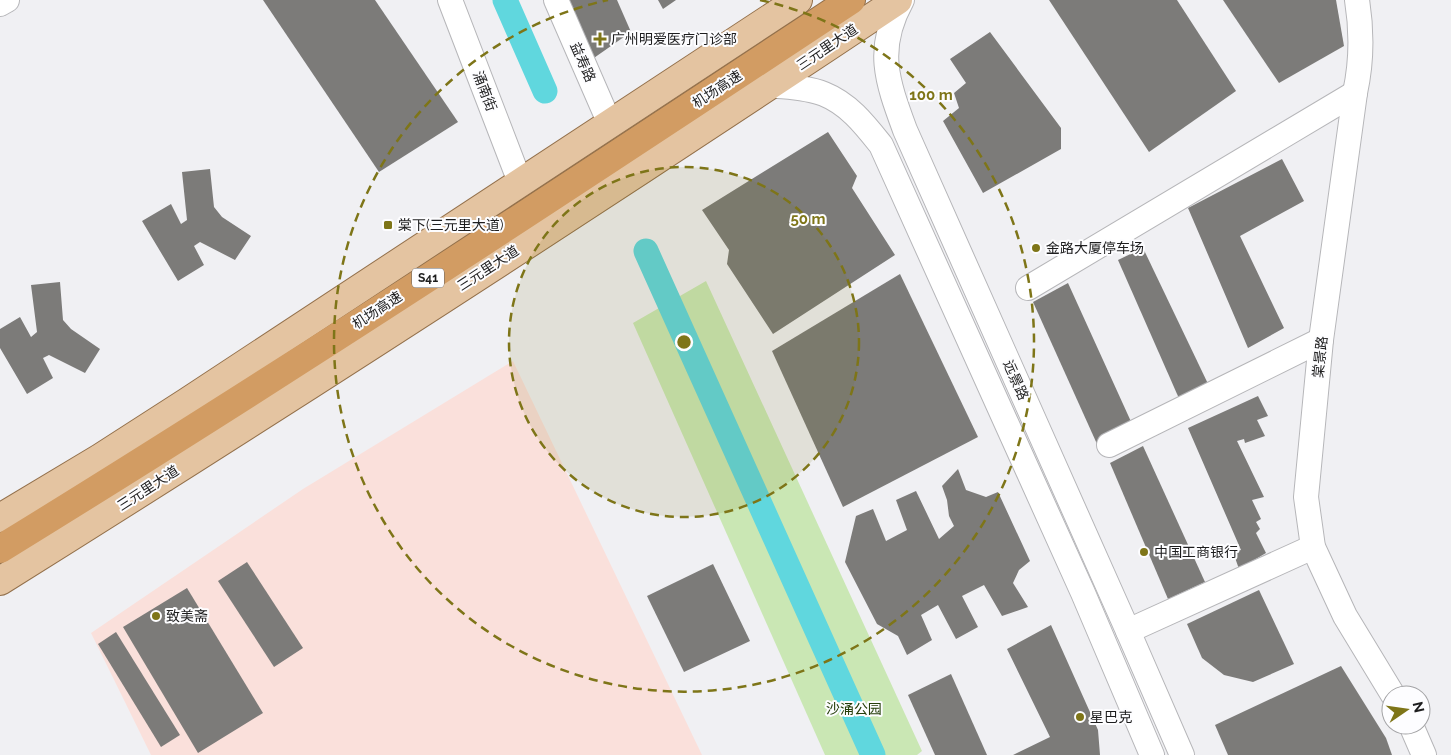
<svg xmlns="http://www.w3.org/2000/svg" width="1451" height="755" font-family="Raleway,'Noto Sans SC',sans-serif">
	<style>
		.industrial { fill: #fae0db }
		.green { fill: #cae7b4 }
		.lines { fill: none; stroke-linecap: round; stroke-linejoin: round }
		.canal { stroke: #60d7de; stroke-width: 25 }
		.building { fill: #7c7b79 }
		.minor-casing { stroke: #b6b6b9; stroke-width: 26 }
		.major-casing { stroke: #93704b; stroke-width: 30 }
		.highway-casing { stroke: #93704b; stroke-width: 30 }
		.minor { stroke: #fff; stroke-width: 24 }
		.major { stroke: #e4c4a1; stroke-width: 28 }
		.highway { stroke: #d29c63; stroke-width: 28 }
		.ring { fill: none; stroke: #7e7518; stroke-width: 2.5; stroke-dasharray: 9 6 }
		.poi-dot { fill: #7e7518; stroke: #fdfdff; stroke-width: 2 }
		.labels { text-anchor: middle; stroke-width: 4; stroke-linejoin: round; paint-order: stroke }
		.shield { fill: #fdfdff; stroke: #606062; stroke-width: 1 }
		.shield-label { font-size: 12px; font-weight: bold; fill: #1d1d1e }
		.poi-label { font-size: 14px; fill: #1d1d1e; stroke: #fdfdff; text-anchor: start }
		.street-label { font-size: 14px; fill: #1d1d1e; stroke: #fdfdff }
		.park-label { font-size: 14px; fill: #253e0a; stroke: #fdfdff }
		.centre { fill: #7e7518; stroke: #fdfdff; stroke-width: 2.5 }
		.ring-label { font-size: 15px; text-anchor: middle; font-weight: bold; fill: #7e7518; stroke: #fdfdff; stroke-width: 4; stroke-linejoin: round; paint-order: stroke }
	</style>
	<rect width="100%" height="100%" fill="#f0f0f3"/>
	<path class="industrial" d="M513 361 702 755H151L91 633 303 489Z"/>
	<path class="green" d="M706 281 922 751 917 755H825L633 323Z"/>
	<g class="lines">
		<g class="canal">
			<path d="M505 0 545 91"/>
			<path d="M646 251 873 755"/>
		</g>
	</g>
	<g class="building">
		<path d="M263 0H375L458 122 379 172Z"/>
		<path d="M565 0H617L631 32 591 60Z"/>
		<path d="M658 0H676L663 9Z"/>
		<path d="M1049 0H1177L1236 91 1149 152Z"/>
		<path d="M1223 0H1336L1344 46 1279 83Z"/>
		<path d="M990 32 1061 128V149L983 193 943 121 959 108 954 93 966 83 950 59Z"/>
		<path d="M828 132 857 176 852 188 895 255 773 334 727 264 729 250 702 210Z"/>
		<path d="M1282 159 1304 201 1240 236 1284 328 1248 348 1188 208Z"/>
		<path d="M210 169 214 207 222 217 251 236 235 260 200 242 194 246 204 265 178 281 142 221 171 204 181 224 187 220 182 172Z"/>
		<path d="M1143 248 1210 388 1181 403 1118 260Z"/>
		<path d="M900 274 978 437 843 507 772 351Z"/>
		<path d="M60 282 63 320 71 329 100 349 85 373 49 355 43 358 53 378 27 394 0 348V329L20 317 31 337 37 332 31 285Z"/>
		<path d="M1068 283 1133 426 1097 444 1033 302Z"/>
		<path d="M1258 396 1268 416 1257 420 1265 436 1245 443 1244 439 1237 441 1264 497 1252 500 1261 519 1256 522 1260 529 1256 533 1266 553 1239 569 1233 552 1241 550 1188 428Z"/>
		<path d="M1143 446 1205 582 1168 599 1110 463Z"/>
		<path d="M958 469 966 490 986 497 998 492 1030 561 1019 570 1013 583 1028 607 1002 616 984 585 962 596 978 627 956 639 938 605 921 615 932 640 907 655 898 636 877 624 845 562 856 516 873 509 886 541 907 530 896 500 916 491 939 539 954 526 949 516 947 500 942 486Z"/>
		<path d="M247 562 303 648 274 667 218 581Z"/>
		<path d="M713 564 750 641 684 672 647 596Z"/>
		<path d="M187 588 263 713 198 753 123 627Z"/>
		<path d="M1259 590 1294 664 1253 682 1224 675 1202 658 1187 624Z"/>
		<path d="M1051 625 1098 730 1100 755H1013L1050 737 1007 649Z"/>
		<path d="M116 632 180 735 161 747 98 644Z"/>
		<path d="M1341 666 1386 738 1392 755H1228L1215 725Z"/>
		<path d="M951 674 987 755H935L908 695Z"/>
	</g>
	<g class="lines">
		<defs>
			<g id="minor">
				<path d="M450 0 520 182"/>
				<path d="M556 0 610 124"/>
				<path d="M902 0C875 49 887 81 905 130L1128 631 1182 755"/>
				<path d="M1357 0C1362 31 1362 61 1355 93L1321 340 1306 497 1313 547 1345 616 1393 695"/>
				<path d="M0 4 7 0"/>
				<path d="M770 85C787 87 807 87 824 94 849 104 865 125 881 145L1083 593 1152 755"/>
				<path d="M1028 288 1355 93"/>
				<path d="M1109 445 1321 340"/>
				<path d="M1128 631 1313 547"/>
				<path d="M1411 725 1424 755"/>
			</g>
			<g id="major">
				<path d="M0 518 100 458 187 402 798 0"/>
				<path d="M0 581C302 392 601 198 898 0"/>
			</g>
			<path id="highway" d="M0 549C288 372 570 186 851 0"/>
		</defs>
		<use href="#minor" class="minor-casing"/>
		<use href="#major" class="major-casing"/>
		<use href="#highway" class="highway-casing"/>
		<use href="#minor" class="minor"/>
		<use href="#major" class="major"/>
		<use href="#highway" class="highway"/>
	</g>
	<circle cx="684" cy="342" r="175" fill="#7e7518" fill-opacity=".12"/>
	<g class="ring">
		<circle cx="684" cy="342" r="175"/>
		<path d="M760 0A350 350 0 1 1 608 0"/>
	</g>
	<g class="poi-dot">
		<path d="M597.5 31.5h5v5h5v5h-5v5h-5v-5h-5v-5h5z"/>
		<rect x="383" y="220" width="10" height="10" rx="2.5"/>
		<circle cx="1036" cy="248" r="5"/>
		<circle cx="1144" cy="552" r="5"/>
		<circle cx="156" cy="616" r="5"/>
		<circle cx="1080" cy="717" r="5"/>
	</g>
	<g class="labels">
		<rect class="shield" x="412" y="268.5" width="32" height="19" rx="4"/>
		<g class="shield-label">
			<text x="428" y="282">S41</text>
		</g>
		<g class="poi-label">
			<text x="611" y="44">广州明爱医疗门诊部</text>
			<text x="398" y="230">棠下(三元里大道)</text>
			<text x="1046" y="253">金路大厦停车场</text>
			<text x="1154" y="557">中国工商银行</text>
			<text x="166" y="621">致美斋</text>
			<text x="1090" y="722">星巴克</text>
		</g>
		<g class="street-label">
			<text transform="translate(827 47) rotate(-34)" y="5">三元里大道</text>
			<text transform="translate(583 62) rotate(66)" y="5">益寿路</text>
			<text transform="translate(717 89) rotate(-33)" y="5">机场高速</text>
			<text transform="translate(485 91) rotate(69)" y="5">涌南街</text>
			<text transform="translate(488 268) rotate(-33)" y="5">三元里大道</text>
			<text transform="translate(377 310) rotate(-33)" y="5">机场高速</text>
			<text transform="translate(1320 357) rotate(-84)" y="5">棠景路</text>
			<text transform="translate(1016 380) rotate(66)" y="5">远景路</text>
			<text transform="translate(148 488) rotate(-33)" y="5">三元里大道</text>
		</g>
		<g class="park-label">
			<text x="854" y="714">沙涌公园</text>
		</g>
	</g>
	<circle cx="684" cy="342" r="8" class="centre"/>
	<g class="ring-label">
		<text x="931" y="100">100 m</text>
		<text x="808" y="224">50 m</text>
	</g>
	<g transform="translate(1406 710) rotate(77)"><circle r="24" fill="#fdfdff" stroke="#a3a3a5"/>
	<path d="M0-4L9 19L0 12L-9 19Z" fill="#7e7518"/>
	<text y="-8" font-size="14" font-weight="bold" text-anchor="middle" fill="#1d1d1e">N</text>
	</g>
</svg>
